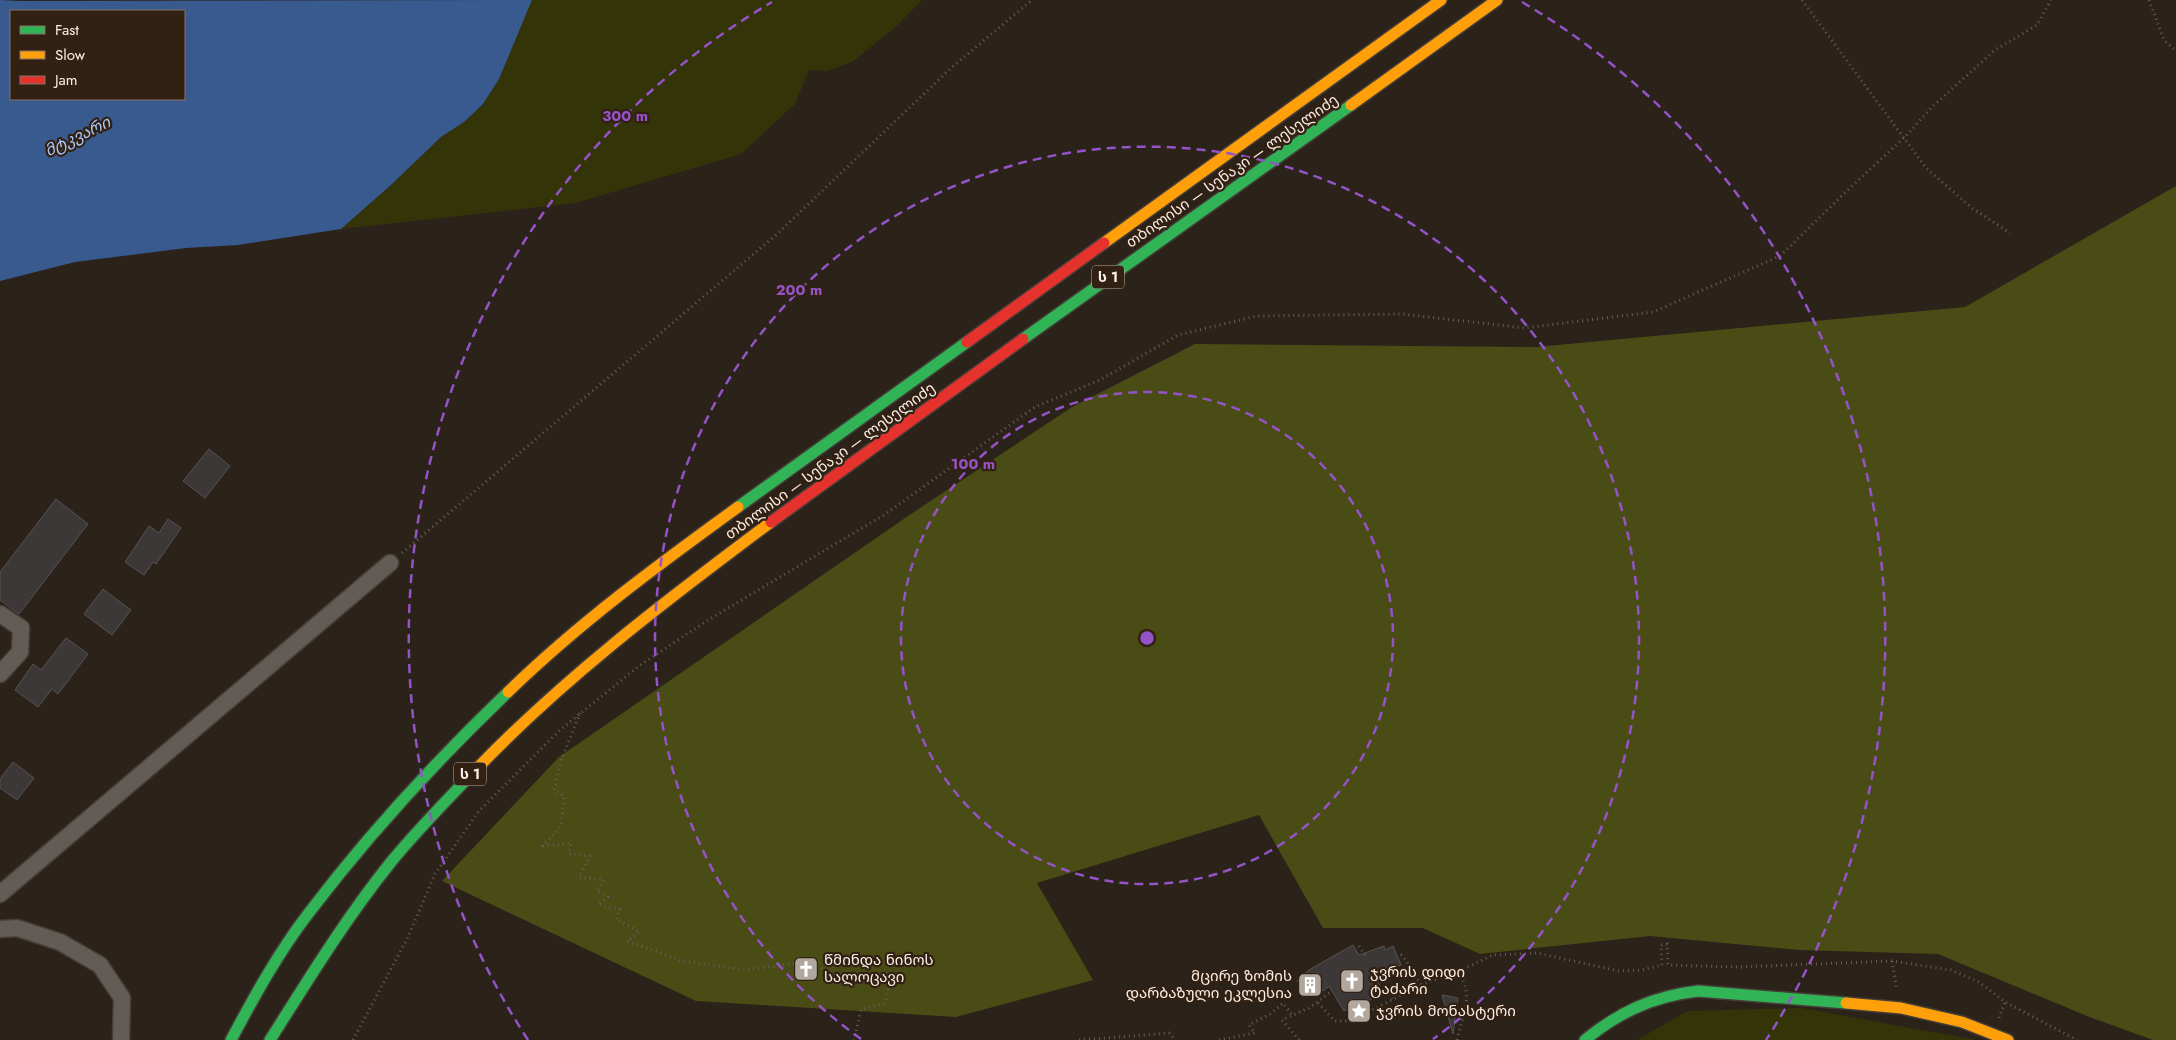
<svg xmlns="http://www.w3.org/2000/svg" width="2176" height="1040" font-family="Jost,'Noto Sans Georgian',sans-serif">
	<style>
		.green { fill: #343409 }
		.forest { fill: #4a4c15 }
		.water { fill: #395a8e; fill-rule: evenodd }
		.building { fill: #3d3838; stroke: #575253 }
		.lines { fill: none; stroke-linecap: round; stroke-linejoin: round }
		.street-casing { stroke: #453d37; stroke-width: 19 }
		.fast-casing { stroke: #453d37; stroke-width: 14 }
		.slow-casing { stroke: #453d37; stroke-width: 14 }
		.jam-casing { stroke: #453d37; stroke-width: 14 }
		.path { stroke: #665e58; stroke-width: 3; stroke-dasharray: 1 4; stroke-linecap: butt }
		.street { stroke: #635c56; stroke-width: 16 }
		.fast { stroke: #30b455; stroke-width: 11 }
		.slow { stroke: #ff9f0a; stroke-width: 11 }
		.jam { stroke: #e5322d; stroke-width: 11 }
		.ring { fill: none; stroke: #9453c7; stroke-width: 2.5; stroke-dasharray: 9 6 }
		.labels { text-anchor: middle; stroke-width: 4.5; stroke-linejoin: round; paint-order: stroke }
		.shield { fill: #322113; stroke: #bdb0a6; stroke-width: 1 }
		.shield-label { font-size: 14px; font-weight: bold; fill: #f9eee5 }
		.street-label { font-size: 15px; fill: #f9eee5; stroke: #322113 }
		.poi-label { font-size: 15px; fill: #f9eee5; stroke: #322113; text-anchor: start }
		.water-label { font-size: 16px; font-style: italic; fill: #a8c9fb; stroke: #322113 }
		.centre { fill: #9453c7; stroke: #322113; stroke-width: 2.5 }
		.ring-label { font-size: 15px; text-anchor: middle; font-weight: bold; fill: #9453c7; stroke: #322113; stroke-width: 4.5; stroke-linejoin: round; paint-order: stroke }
	</style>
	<rect width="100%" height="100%" fill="#2b221a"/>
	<g class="green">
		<path d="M532 0H922L898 25 852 62 827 71 809 70 795 104 741 154 576 203 341 229 391 185 441 137 464 122 483 104 499 79Z"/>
		<path d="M1802 1008 1976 1040H1637L1687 1011Z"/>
	</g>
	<path class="forest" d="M2176 186V1040H2153L2087 1016 1938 954 1800 950 1650 936 1480 954 1423 928H1323L1259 815 1037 883 1093 980 956 1017 696 1001 442 881 559 757 908 516 1072 407 1195 344 1536 347 1965 307Z"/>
	<path class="water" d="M0 0 21 1 532 0 499 79 483 104 464 122 441 137 391 185 341 229 238 245 186 248 75 262 0 281ZM11 11H184V99H11Z"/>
	<g class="building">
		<path d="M209 449 230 466 205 498 183 481Z"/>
		<path d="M56 499 88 524 19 614 0 600V572Z"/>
		<path d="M168 519 181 528 156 564 153 562 144 575 125 562 149 526 159 533Z"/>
		<path d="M103 589 131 610 112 635 84 614Z"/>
		<path d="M66 638 88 654 58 694 52 689 38 707 15 690 33 664 41 670Z"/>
		<path d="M13 762 34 778 17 800 0 788V779Z"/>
		<path d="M1353 945 1359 955 1384 946 1385 950 1393 946 1401 965 1373 973 1380 986 1372 991 1375 997 1362 1005 1360 1002 1344 1011 1329 986 1323 991 1320 987 1311 996 1297 981 1309 970Z"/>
		<path d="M1442 995 1458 998 1453 1034Z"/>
	</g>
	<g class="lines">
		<defs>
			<g id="street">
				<path d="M0 614 21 628 20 652 0 674"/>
				<path d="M0 894 390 563"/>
				<path d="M0 929 17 928 60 942 100 965 122 998 121 1040"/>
			</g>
			<g id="fast">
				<path d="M1023 339 1351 105"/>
				<path d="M738 507 967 342"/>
				<path d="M231 1040C254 997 278 953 308 914 368 835 436 761 508 692"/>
				<path d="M270 1040C308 980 346 918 391 862 414 834 440 807 466 780"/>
				<path d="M1585 1040C1619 1012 1654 996 1698 991L1846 1003"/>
			</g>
			<g id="slow">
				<path d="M1351 105 1497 0"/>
				<path d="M1104 243 1441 0"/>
				<path d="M508 692C579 623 658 565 738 507"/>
				<path d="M466 780C557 683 664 602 771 522"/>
				<path d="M1846 1003 1901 1008 1962 1022 2008 1040"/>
			</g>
			<g id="jam">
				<path d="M967 342 1104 243"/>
				<path d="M771 522 1023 339"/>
			</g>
		</defs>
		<use href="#street" class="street-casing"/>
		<use href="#fast" class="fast-casing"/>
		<use href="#slow" class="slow-casing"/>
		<use href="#jam" class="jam-casing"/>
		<g class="path">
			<path d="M1802 0 1926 168 1972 208 2010 233"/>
			<path d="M2149 0 2164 40 2176 51"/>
			<path d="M402 553 776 235 951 68 1032 0"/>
			<path d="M580 713 562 758 554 790 564 796 561 826 543 846 571 843 569 854 590 856 579 877 604 880 597 892 608 897 598 905 620 909 616 919 640 932 627 941 683 961 745 970 808 962 834 974 890 979 885 1003 861 1010 854 1040"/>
			<path d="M1359 946 1366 957"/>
			<path d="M1892 961 1897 990"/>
			<path d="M1377 972 1392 1000"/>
			<path d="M1316 973 1320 979"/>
			<path d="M1421 985 1459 971 1493 955 1537 953 1619 971 1642 970 1662 965 1661 945 1667 944 1668 965 1738 967 1892 961 1951 970 1979 982 2005 1002 2077 1040"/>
			<path d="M1318 1003 1335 1021H1351L1421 985 1406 960 1401 955H1397"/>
			<path d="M1999 1018 2005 1002"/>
			<path d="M353 1040 408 937 435 874 479 811 560 730 639 666 708 620 884 515 1035 407 1100 380 1178 335 1257 316 1402 314 1524 328 1653 312 1780 256 1853 185 1904 138 1933 106 1995 50 2037 25 2051 0"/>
			<path d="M1079 1040 1169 1033 1175 1040"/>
			<path d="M1219 1040 1255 1033 1249 1025 1270 1014 1283 1003 1293 1016"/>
			<path d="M1299 1040 1282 1020 1309 1008 1332 991"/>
			<path d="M1457 1040C1463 1011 1474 1001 1459 971"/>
		</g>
		<use href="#street" class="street"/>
		<use href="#fast" class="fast"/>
		<use href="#slow" class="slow"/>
		<use href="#jam" class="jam"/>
	</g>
	<g class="ring">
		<circle cx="1147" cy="638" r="246"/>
		<path d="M861 1039A492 492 0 1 1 1433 1039"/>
		<path d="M528 1040A738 738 0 0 1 772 2M1522 2A738 738 0 0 1 1766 1040"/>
	</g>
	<defs>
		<symbol id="church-square" viewBox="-11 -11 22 22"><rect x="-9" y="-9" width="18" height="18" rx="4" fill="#b1a79e" stroke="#322113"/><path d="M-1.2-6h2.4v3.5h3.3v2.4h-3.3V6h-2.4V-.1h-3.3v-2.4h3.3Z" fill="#fff"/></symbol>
		<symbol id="building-square" viewBox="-11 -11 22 22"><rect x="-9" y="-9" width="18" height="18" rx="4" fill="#b1a79e" stroke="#322113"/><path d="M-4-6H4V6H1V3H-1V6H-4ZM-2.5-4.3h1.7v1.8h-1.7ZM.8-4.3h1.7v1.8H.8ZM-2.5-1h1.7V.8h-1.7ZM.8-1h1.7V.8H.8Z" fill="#fff"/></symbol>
		<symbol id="sight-square" viewBox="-11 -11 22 22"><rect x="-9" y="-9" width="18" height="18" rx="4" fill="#b1a79e" stroke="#322113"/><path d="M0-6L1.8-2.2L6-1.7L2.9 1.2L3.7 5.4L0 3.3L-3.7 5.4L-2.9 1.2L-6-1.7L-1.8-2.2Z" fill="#fff"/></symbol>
	</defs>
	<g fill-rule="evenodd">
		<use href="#church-square" x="792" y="955" width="28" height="28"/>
		<use href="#church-square" x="1338" y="967" width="28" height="28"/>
		<use href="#building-square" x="1296" y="971" width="28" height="28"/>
		<use href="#sight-square" x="1345" y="997" width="28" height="28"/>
	</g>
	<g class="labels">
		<g class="shield">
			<rect x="1092" y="265.5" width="32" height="23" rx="4"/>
			<rect x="454" y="762.5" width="32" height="23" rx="4"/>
		</g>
		<g class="shield-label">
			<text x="1108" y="282">ს 1</text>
			<text x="470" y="779">ს 1</text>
		</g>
		<g class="street-label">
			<text transform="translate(1232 171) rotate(-35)" y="5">თბილისი — სენაკი — ლესელიძე</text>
			<text transform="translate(830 461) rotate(-36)" y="5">თბილისი — სენაკი — ლესელიძე</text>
		</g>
		<g class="poi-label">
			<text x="824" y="965">წმინდა ნინოს<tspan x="824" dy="17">სალოცავი</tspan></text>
			<text x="1370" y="977">ჯვრის დიდი<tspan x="1370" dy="17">ტაძარი</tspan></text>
			<text x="1292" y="981" text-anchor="end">მცირე ზომის<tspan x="1292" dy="17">დარბაზული ეკლესია</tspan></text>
			<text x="1376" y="1016">ჯვრის მონასტერი</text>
		</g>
		<g class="water-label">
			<text transform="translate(77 136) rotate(-26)" y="6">მტკვარი</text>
		</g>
	</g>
	<circle cx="1147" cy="638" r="8" class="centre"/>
	<g class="ring-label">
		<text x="625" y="121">300 m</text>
		<text x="799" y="295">200 m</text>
		<text x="973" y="469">100 m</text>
	</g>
	<rect x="10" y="10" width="175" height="90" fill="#322113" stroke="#827367"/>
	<rect x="20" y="26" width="25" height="8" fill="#30b455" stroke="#827367"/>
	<text x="55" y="35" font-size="15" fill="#f9eee5">Fast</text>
	<rect x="20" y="51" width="25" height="8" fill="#ff9f0a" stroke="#827367"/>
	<text x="55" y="60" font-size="15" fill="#f9eee5">Slow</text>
	<rect x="20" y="76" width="25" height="8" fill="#e5322d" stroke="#827367"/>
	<text x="55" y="85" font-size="15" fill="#f9eee5">Jam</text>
</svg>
